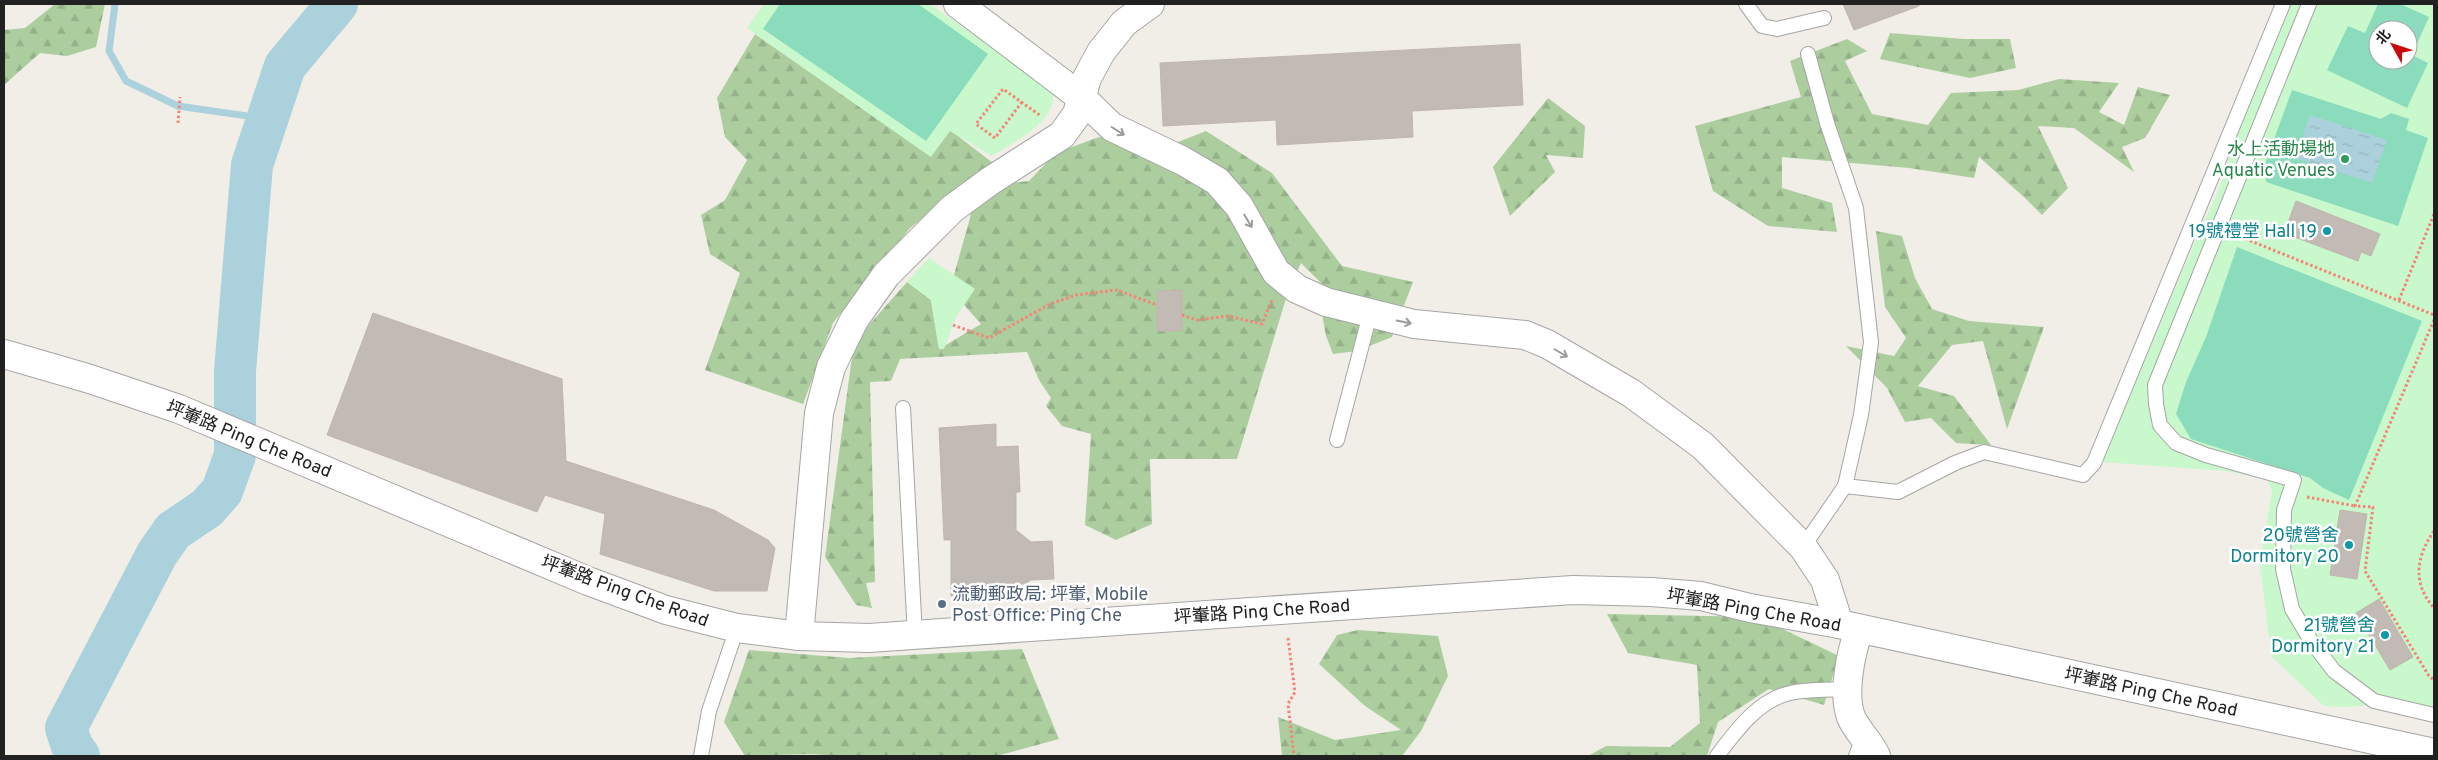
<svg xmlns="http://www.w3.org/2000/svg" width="2438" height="760" font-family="Overpass,'Noto Sans SC',sans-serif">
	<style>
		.forest { fill: url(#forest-firs) }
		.park { fill: #c8f8cc; fill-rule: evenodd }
		.pitch { fill: #8adcbd; fill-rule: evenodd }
		.water { fill: url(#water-ripples) }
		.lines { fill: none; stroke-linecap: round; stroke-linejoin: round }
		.stream { stroke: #abd1dc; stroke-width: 7 }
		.river { stroke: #abd1dc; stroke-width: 42 }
		.building { fill: #c2bab5; stroke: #c2b5ab }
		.service-casing { stroke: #a5a5a5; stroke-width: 16 }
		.minor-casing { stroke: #a5a5a5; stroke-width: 30 }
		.tertiary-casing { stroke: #a5a5a5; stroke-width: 30 }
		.path { stroke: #f48476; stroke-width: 3; stroke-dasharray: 2.5 2.5; stroke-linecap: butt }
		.service { stroke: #fff; stroke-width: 14 }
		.minor { stroke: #fff; stroke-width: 28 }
		.tertiary { stroke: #fff; stroke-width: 28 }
		.oneway { stroke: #9b9b9b }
		.leisure-dot { fill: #2e9e5b; stroke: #fff; stroke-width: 2 }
		.culture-dot { fill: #0f9aa8; stroke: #fff; stroke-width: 2 }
		.service-dot { fill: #5c6f8a; stroke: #fff; stroke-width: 2 }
		.labels { text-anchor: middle; stroke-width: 5; stroke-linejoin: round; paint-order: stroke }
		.leisure-label { font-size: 18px; fill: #27864d; stroke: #fff; text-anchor: end }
		.culture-label { font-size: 18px; fill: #0d838f; stroke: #fff; text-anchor: end }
		.street-label { font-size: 18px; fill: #212121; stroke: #fff }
		.service-label { font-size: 18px; fill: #4e5e75; stroke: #fff; text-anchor: start }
	</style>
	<defs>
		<pattern id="forest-firs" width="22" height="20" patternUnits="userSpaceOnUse" patternTransform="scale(1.25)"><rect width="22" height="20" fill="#acce9f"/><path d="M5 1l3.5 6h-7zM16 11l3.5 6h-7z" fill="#94b189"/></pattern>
		<pattern id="water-ripples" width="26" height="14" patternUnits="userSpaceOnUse" patternTransform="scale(1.25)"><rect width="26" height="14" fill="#abd1dc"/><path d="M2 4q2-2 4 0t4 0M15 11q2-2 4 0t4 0" fill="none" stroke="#93b3bc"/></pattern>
	</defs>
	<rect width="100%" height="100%" fill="#f1eee8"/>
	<g class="forest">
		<path d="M55 4H105L96 47 67 56 40 53 4 85V30L25 28Z"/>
		<path d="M1890 33 1964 39H2010L2016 68 1970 78 1880 59Z"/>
		<path d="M755 34 930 156 950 130 993 163 910 228 833 323 803 404 705 370 740 273 710 254 701 215 725 200 747 160 725 137 717 98Z"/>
		<path d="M1847 39 1867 51 1845 61 1872 114 1928 125 1951 93 2018 90 2059 79 2119 83 2099 112 2124 125 2138 87 2170 95 2145 138 2122 147 2134 172 2074 128 2038 126 2068 188 2042 215 2024 197 1979 157 1974 178 1909 168 1782 157V188L1832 203 1837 232 1768 226 1713 191 1695 126 1801 97 1790 61Z"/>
		<path d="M1548 98 1585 126 1583 158 1546 155 1555 172 1510 216 1493 167Z"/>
		<path d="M1206 131 1272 173 1342 266 1413 282 1392 337 1357 351 1333 354 1326 336 1320 303 1327 289 1301 263 1288 292 1237 459H1150L1152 524 1116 540 1085 525 1091 434 1062 426 1046 406 1051 398 1039 380 1027 352 900 359 891 381 870 382 875 582 866 583 872 608 856 605 825 557 854 342 907 282 931 300 939 349 981 324 950 289 970 218 973 195 991 185 1029 181 1056 153 1096 138 1116 134 1173 144Z"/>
		<path d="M1876 231 1902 236 1915 278 1932 309 1969 321 2044 327 2007 429 1983 341 1952 345 1918 386 1954 396 1991 445 1956 443 1931 418 1905 422 1887 388 1846 346 1894 356 1906 338 1885 307Z"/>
		<path d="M1607 614 1758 617 1839 656 1824 705 1769 689 1718 722 1707 756H1588L1606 746 1670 747 1700 723 1697 665 1628 653Z"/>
		<path d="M1358 630 1438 636 1448 676 1421 731 1402 756H1282L1278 717 1335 740 1401 730 1365 706 1319 664 1337 635Z"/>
		<path d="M1022 649 1059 739 997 756H836C806 752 775 756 745 756L724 722 749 650 849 658Z"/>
	</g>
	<g class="park">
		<path d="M764 4H930L1053 91C1058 122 1013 142 992 156L950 131 931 157 747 28Z"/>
		<path d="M2289 4H2434V722L2372 705 2345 707 2324 706 2271 656 2259 556H2261L2272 491 2267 479 2227 471 2101 462 2201 228 2217 194 2261 64ZM2378 30H2408V60H2378Z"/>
		<path d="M929 258 975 289 956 317 944 349H939L931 300 907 282Z"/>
	</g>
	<g class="pitch">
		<path d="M780 4H918L988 54 926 141 763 29Z"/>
		<path d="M2378 4H2400L2429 17 2412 55 2428 63 2407 108 2327 70 2348 26 2365 33ZM2378 30H2408V60H2378Z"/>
		<path d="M2292 90 2381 119 2391 113 2409 119 2406 130 2428 138 2398 226 2266 182 2265 164Z"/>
		<path d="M2237 247 2422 321 2349 500 2323 488 2310 478 2191 439 2176 414 2186 382 2206 337Z"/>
	</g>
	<path class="water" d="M2310 115 2387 140 2372 183 2295 158Z"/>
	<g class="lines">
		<path class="stream" d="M115 4 109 51 126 81 178 106 268 119"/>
		<path class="river" d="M79 756 72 746 66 728 157 554 173 531 207 508 222 491 235 455V371L252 165 285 66 337 4"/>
	</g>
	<g class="building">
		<path d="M1843 4H1919V6L1854 30Z"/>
		<path d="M1520 44 1523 105 1412 111 1413 137 1277 145 1276 120 1163 126 1160 63Z"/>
		<path d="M2296 201 2380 234 2371 256 2361 252 2358 261 2284 233Z"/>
		<path d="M1182 290V331H1157V291Z"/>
		<path d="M373 313 562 379 566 461 714 510 768 540 775 548 767 591H714L600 554 605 514 545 495 537 512 327 435Z"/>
		<path d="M996 424V447L1018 446 1020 492H1016V530L1031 542 1052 541 1054 579 1031 580 1024 584H1012L1011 593 951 596V540H944L939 428Z"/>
		<path d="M2340 510 2367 514 2357 579 2330 575Z"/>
		<path d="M2379 599 2413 657 2390 670 2356 613Z"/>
	</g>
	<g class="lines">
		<defs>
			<g id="service">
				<path d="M1746 4 1762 26 1777 29 1824 18"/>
				<path d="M2309 4 2155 385 2156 404 2160 425 2176 443 2206 455 2294 480 2284 510 2283 569 2292 609 2311 641 2334 671 2374 701 2434 715"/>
				<path d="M903 408 915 636"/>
				<path d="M1337 440 1370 314"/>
				<path d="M1845 486 1898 492 1955 463 1984 452 2083 475 2094 463 2283 4"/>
				<path d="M1803 547 1845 486 1861 415 1871 342 1856 208 1827 123 1808 54"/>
				<path d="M701 756 709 711 737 628"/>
				<path d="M1717 756C1735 732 1758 700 1790 693 1808 689 1829 690 1848 689"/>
				<path d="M1856 756 1864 735"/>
			</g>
			<g id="minor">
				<path d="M958 4 1082 98 1112 127 1183 161 1217 181 1239 206 1276 272 1297 289 1326 302 1414 324 1525 335 1547 344 1631 393 1703 446 1803 547 1825 580 1839 624"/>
				<path d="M1859 629C1851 653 1842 693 1851 717 1857 731 1870 742 1876 756"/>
				<path d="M799 636 819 413 831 367 854 320 886 275 952 209 990 181 1062 135 1077 114 1087 78 1101 52 1124 23 1150 4"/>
			</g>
			<path id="tertiary" d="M4 354 90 379 179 409 588 581 666 610 737 628 799 636 869 638 1573 590 1651 592 1701 596 1750 608 1839 624 2434 753"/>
		</defs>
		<use href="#service" class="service-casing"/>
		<use href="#minor" class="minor-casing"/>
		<use href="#tertiary" class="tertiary-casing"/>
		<g class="path">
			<path d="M1022 102 995 138 976 124 1003 89 1041 116"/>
			<path d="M178 123 180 97"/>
			<path d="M2236 235 2434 315"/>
			<path d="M2399 300 2434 214"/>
			<path d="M1182 315 1197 320 1228 316 1262 324 1272 300"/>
			<path d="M2434 320 2355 506 2373 507 2365 571 2429 676 2434 680"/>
			<path d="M953 325 989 338 1050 304 1076 295 1117 290 1157 305"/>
			<path d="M2307 497 2355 506"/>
			<path d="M2434 531C2416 557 2412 583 2434 608"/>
			<path d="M1288 638 1295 692 1288 704 1294 756"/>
		</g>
		<use href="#service" class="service"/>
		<use href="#minor" class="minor"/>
		<use href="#tertiary" class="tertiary"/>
	</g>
	<defs><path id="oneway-shaft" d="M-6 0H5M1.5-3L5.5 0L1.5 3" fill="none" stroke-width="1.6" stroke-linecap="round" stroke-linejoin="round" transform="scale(1.25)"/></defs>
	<g class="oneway">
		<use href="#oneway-shaft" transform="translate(1118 131) rotate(32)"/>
		<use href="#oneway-shaft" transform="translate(1248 221) rotate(59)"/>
		<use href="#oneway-shaft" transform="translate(1404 322) rotate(12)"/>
		<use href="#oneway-shaft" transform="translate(1561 353) rotate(30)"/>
	</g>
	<circle class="leisure-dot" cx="2345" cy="159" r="5"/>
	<g class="culture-dot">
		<circle cx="2327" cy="231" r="5"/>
		<circle cx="2349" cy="545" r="5"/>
		<circle cx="2385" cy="635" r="5"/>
	</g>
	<circle class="service-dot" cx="942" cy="604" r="5"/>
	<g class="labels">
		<g class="leisure-label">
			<text x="2335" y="155">水上活動場地<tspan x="2335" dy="21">Aquatic Venues</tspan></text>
		</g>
		<g class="culture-label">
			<text x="2317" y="237">19號禮堂 Hall 19</text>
			<text x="2339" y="541">20號營舍<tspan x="2339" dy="21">Dormitory 20</tspan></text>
			<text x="2375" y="631">21號營舍<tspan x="2375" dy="21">Dormitory 21</tspan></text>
		</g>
		<g class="street-label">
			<text transform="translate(249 439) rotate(22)" y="6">坪輋路 Ping Che Road</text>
			<text transform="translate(625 591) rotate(20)" y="6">坪輋路 Ping Che Road</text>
			<text transform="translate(1754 610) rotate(10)" y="6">坪輋路 Ping Che Road</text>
			<text transform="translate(1262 611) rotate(-4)" y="6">坪輋路 Ping Che Road</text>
			<text transform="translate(2151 692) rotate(12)" y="6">坪輋路 Ping Che Road</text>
		</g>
		<g class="service-label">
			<text x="952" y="600">流動郵政局: 坪輋, Mobile<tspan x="952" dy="21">Post Office: Ping Che</tspan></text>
		</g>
	</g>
	<rect width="2438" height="760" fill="none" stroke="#212121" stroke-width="10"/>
	<g transform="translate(2393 45) rotate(310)"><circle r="24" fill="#ffffff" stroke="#a6a6a6"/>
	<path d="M0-4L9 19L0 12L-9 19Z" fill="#c90a09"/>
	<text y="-8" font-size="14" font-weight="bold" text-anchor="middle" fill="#212121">北</text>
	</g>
</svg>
